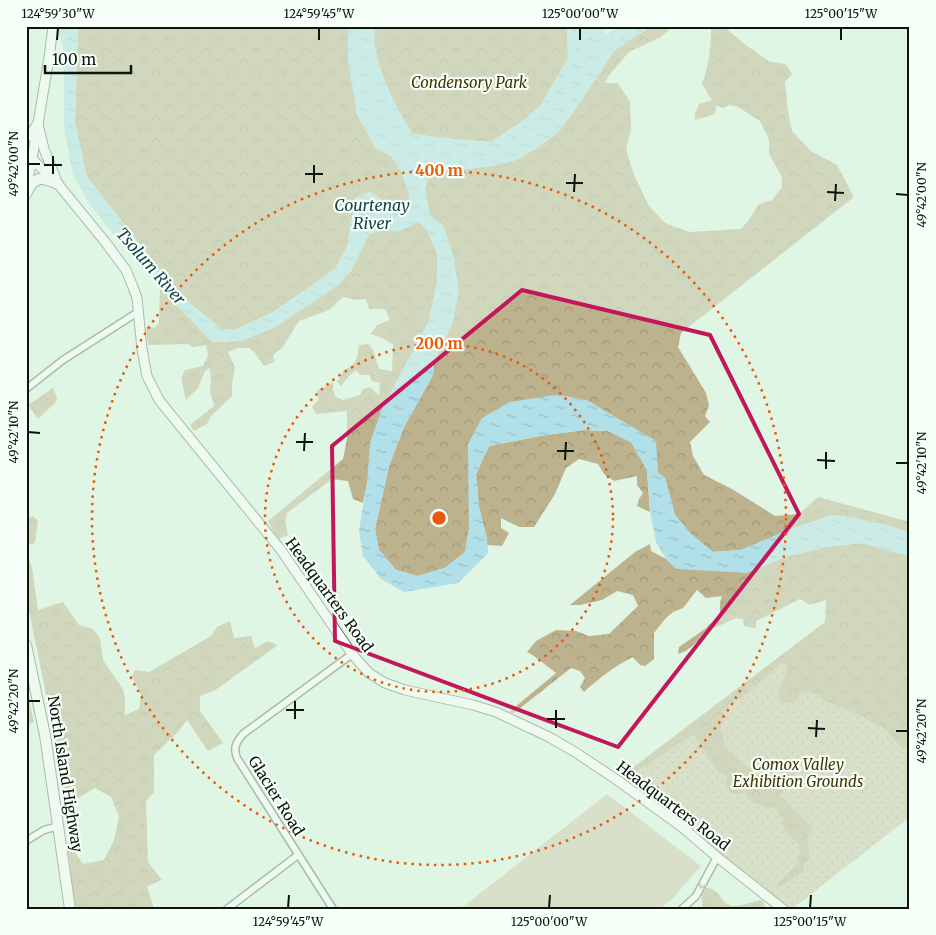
<svg xmlns="http://www.w3.org/2000/svg" width="936" height="935" font-family="Merriweather,serif">
	<style>
		.green { fill: url(#green-dots) }
		.forest { fill: url(#forest-crowns) }
		.pitch { fill: #d0c6aa }
		.water { fill: url(#water-ripples) }
		.lines { fill: none; stroke-linecap: round; stroke-linejoin: round }
		.street-casing { stroke: #637667; stroke-width: 9 }
		.secondary-casing { stroke: #637667; stroke-width: 11 }
		.primary-casing { stroke: #637667; stroke-width: 12 }
		.street { stroke: #fff; stroke-width: 6 }
		.secondary { stroke: #fff; stroke-width: 9 }
		.primary { stroke: #fff; stroke-width: 10 }
		.oneway { stroke: #9fa19f }
		.marked { fill: none; stroke: #c2185b; stroke-width: 4; stroke-linejoin: round }
		.ticks { fill: none; stroke: #0e150f; stroke-width: 2 }
		.ring { fill: none; stroke: #e8590c; stroke-width: 2.5; stroke-dasharray: 2.5 5 }
		.labels { text-anchor: middle; stroke-width: 4.5; stroke-linejoin: round; paint-order: stroke }
		.park-label { font-size: 15px; font-style: italic; fill: #423506; stroke: #f6fff8 }
		.street-label { font-size: 15px; fill: #0e150f; stroke: #f6fff8 }
		.water-label { font-size: 16px; font-style: italic; fill: #18424a; stroke: #f6fff8 }
		.centre { fill: #e8590c; stroke: #f6fff8; stroke-width: 2.5 }
		.ring-label { font-size: 15px; text-anchor: middle; font-weight: bold; fill: #e8590c; stroke: #f6fff8; stroke-width: 4.5; stroke-linejoin: round; paint-order: stroke }
		.neatline { fill: none; stroke: #0e150f; stroke-width: 2 }
		.ticks-label { font-size: 12px; text-anchor: middle; fill: #0e150f }
	</style>
	<defs>
		<pattern id="green-dots" width="8" height="8" patternUnits="userSpaceOnUse" patternTransform="scale(1.25)"><rect width="8" height="8" fill="#d0c6aa"/><path d="M2 2h.1M6 6h.1" fill="none" stroke="#b1a991" stroke-width="1.8" stroke-linecap="round"/></pattern>
		<pattern id="forest-crowns" width="20" height="18" patternUnits="userSpaceOnUse" patternTransform="scale(1.25)"><rect width="20" height="18" fill="#bdb28e"/><path d="M2 6a3 3 0 1 1 6 0M12 15a3 3 0 1 1 6 0" fill="none" stroke="#a19879"/></pattern>
		<pattern id="water-ripples" width="26" height="14" patternUnits="userSpaceOnUse" patternTransform="scale(1.25)"><rect width="26" height="14" fill="#b1e0e9"/><path d="M2 4q2-2 4 0t4 0M15 11q2-2 4 0t4 0" fill="none" stroke="#97bfc7"/></pattern>
	</defs>
	<rect width="100%" height="100%" fill="#e0f5e4"/>
	<path class="green" d="M910 558V817L792 909H783L617 780Z"/>
	<g class="forest">
		<path d="M78 26H348V61L375 147 392 157 401 171 409 194V206L405 208 393 207 370 192 356 198 347 247 335 269 275 311 235 330 221 329 179 294 87 177 75 123Z"/>
		<path d="M375 26H567L568 58 541 105 523 121 491 142 461 140 413 134C395 108 379 73 374 42 374 37 375 31 375 26Z"/>
		<path d="M652 26H673L661 37 629 52 609 75 605 83H618L630 102 631 130 626 149 634 175 649 206 665 223 689 232 741 229 748 221 759 204 772 200 782 187V177L769 154V140L760 121 738 107 730 105 723 108 716 105 715 114 695 120V114L699 104 712 100 702 84C709 66 711 47 711 27L723 26 743 43 770 62 786 64 792 74 785 82 788 111 792 131 811 151 837 165 854 197 681 333 678 347 706 393 709 405 705 416 710 422 690 442 693 456 704 475 732 489 775 516 799 514 818 497 910 522V533L887 525 854 518 833 515 791 529 741 550 713 552 691 534 675 515 665 478 658 473 655 441 588 401 571 397 482 418 469 529 465 552 445 568 418 576 396 570 379 550 375 529 389 466 404 427 433 375 434 361 453 322 444 227 430 216 425 189 430 169 461 170 496 165 516 160 540 146 558 132 577 107 614 51 628 41Z"/>
		<path d="M419 222 427 230 437 254V284L428 323 381 411 363 503 353 499 348 481 332 479 287 513 285 521 288 535 278 539 268 521 343 459 347 439V411L316 414 312 407 319 399 317 391 333 382V390L336 397 343 400 360 395 363 389 370 387 379 395 380 383 372 381 370 375H360L356 370 350 375 341 386 337 381 341 377 343 371 354 364 357 357 359 345 368 344 373 350 379 369 392 371 393 344 380 337 371 334 377 325 390 320 385 309H369L366 299 356 300 343 297 329 310 299 321 282 348 273 355 274 362 264 366 255 353 249 348H238L228 352 235 367 232 385V396L211 416 207 424 194 431 190 425 214 406 210 392 211 382 210 368 205 371 198 388 186 400 181 378 185 370 203 366 208 355 206 345 193 347 188 344 148 345 146 327 155 328 159 323 160 287 212 342 241 341 351 271 369 234 386 229 397 232Z"/>
		<path d="M53 388 57 398 55 403 38 419 28 405Z"/>
		<path d="M584 430 608 431 631 442 647 470 650 512 637 506 639 499 643 493 637 485V476L614 481 604 474 598 464 579 459 566 468 555 494 534 527H519L501 518V528L509 533 502 546 487 545V539L479 507 476 474 489 446 540 436Z"/>
		<path d="M33 516 38 521 35 543 26 545V518Z"/>
		<path d="M862 543 910 556V744L902 749 885 729 857 714 828 702 812 692H800L798 701 786 703 777 698 788 666 783 662 742 698 730 702 726 709 720 729 726 749 763 779 769 776 776 780 781 779 787 770 793 772 798 779 794 786 785 788 779 794 813 828 807 837 810 858 804 864V870L778 888 777 884 796 866C797 858 800 853 800 845L783 829V819L775 809C762 806 750 804 745 790L739 794 730 792 726 783 728 777 717 771 694 734 633 774 627 772 825 622 826 600 810 605 800 599 756 621V628L744 626 743 619 736 618 712 629 686 651 678 654 679 647 705 629 720 614V603L722 596 706 598 697 590 683 608 673 612 665 619 654 633V659L645 666 640 665 633 657C615 666 599 678 584 692L580 687 585 678 580 671 571 668 514 713 509 712 556 673 534 656 527 652 536 641 556 630 576 631 589 636 609 634 638 606 633 595 617 591 602 600 580 605H570L635 552 650 544 651 551 666 559 677 569 789 556 825 547Z"/>
		<path d="M26 552 32 568 38 610 63 602 79 625 93 629 100 638 103 660 123 689 125 699V715L139 709 141 695 132 676 135 670 149 672 211 636 217 627 230 621 234 638 251 636 255 648 268 641 278 645 214 691 200 696V711L223 743 208 751 187 720 177 733 154 755V792L146 801 148 862 162 880 147 886 154 909H75L67 841 83 864 104 860 114 840 119 817 111 797 95 788 64 806 45 689 26 596Z"/>
		<path d="M26 687 34 722 26 725Z"/>
		<path d="M706 888C721 889 719 900 729 905 736 909 752 901 762 900L764 903 765 907 762 909H704C701 901 700 895 706 888Z"/>
	</g>
	<path class="pitch" d="M607 794 701 866 674 897 660 909H460Z"/>
	<path class="water" d="M60 26H78L75 123 87 177 179 294 221 329 235 330 275 311 335 269 347 247 355 198 370 192 393 207 405 208 409 206V194L401 171 392 157 375 147 357 115 348 61V26H375C375 31 374 37 374 42 379 73 395 108 413 134L461 140 491 142 523 121 541 105 568 58 567 26H605L604 32 606 34 623 26H652L628 41 614 51 577 107 558 132 540 146 516 160 496 165 461 170 430 169 425 189 430 216 444 227 453 255 459 290 453 322 434 361 433 375 404 427 389 466 375 529 379 550 396 570 418 576 445 568 465 552 469 529 468 444 482 418 510 402 555 395 571 397 588 401 656 441 658 473 665 478 675 515 691 534 713 552 741 550 791 529 833 515 854 518 887 525 910 533V556L862 543 825 547 789 556 747 573 677 569 666 559 656 542 650 512 647 470 631 442 608 431 584 430 540 436 489 446 476 474 479 507 487 539 488 553 458 583 404 592 381 579 363 556 359 530 367 483 370 443 381 411 428 323 437 284V254L427 230 419 222 397 232 386 229 369 234 351 271 340 284 274 328 241 341 212 342 134 260 90 205 73 175 64 128V53L59 32Z"/>
	<g class="lines">
		<defs>
			<g id="street">
				<path d="M26 389 63 360 138 312"/>
				<path d="M26 841 44 830 59 826"/>
				<path d="M227 909 298 855"/>
				<path d="M333 909 237 758C233 747 236 743 243 734L352 654"/>
				<path d="M682 909 696 896 717 857"/>
			</g>
			<g id="secondary">
				<path d="M53 26 49 58 32 159 58 184 106 243 126 270 133 287 137 298 142 349 147 376 159 400 281 550 352 654 369 673 385 683 405 690 473 705 496 712 549 737 575 752 617 780 682 827 717 857 783 909"/>
				<path d="M39 128 44 149 56 179"/>
			</g>
			<g id="primary">
				<path d="M26 137 32 133 38 124"/>
				<path d="M26 155 32 159 26 183"/>
				<path d="M26 194C34 175 42 177 58 184"/>
				<path d="M26 645 45 735 70 909"/>
			</g>
		</defs>
		<use href="#street" class="street-casing"/>
		<use href="#secondary" class="secondary-casing"/>
		<use href="#primary" class="primary-casing"/>
		<use href="#street" class="street"/>
		<use href="#secondary" class="secondary"/>
		<use href="#primary" class="primary"/>
	</g>
	<defs><path id="oneway-chevron" d="M-2-3.5L2.5 0L-2 3.5" fill="none" stroke-width="1.6" stroke-linecap="round" stroke-linejoin="round" transform="scale(1.25)"/></defs>
	<use class="oneway" href="#oneway-chevron" transform="translate(702 885) rotate(118)"/>
	<path d="M0 0H936V935H0ZM522 290 710 335 799 514 618 747 335 641 332 446Z" fill="#e0f5e4" fill-opacity=".55" fill-rule="evenodd"/>
	<path class="marked" d="M522 290 710 335 799 514 618 747 335 641 332 446Z"/>
	<path class="ticks" d="M57 40 58 28M319 40V28M580 40V28M841 40V28M28 164H40M44 165H62M53 174V156M305 174H323M314 183V165M566 183H583M574 192 575 174M827 192 844 193M896 194 908 195M835 201 836 184M28 432 40 433M296 442H313M304 451 305 433M557 451H574M565 460 566 442M817 460 835 461M896 463H908M826 469V452M28 701H40M286 710H304M295 719V701M547 719H565M556 728V710M808 728 825 729M896 731H908M816 737 817 720M288 908 289 895M549 908 550 895M810 908 811 895"/>
	<g class="ring">
		<circle cx="439" cy="518" r="174"/>
		<circle cx="439" cy="518" r="347"/>
	</g>
	<g class="labels">
		<g class="park-label">
			<text x="469" y="88">Condensory Park</text>
			<text x="798" y="770">Comox Valley<tspan x="798" dy="17">Exhibition Grounds</tspan></text>
		</g>
		<g class="street-label">
			<text transform="translate(329 595) rotate(54)" y="5">Headquarters Road</text>
			<text transform="translate(65 774) rotate(81)" y="5">North Island Highway</text>
			<text transform="translate(276 796) rotate(58)" y="5">Glacier Road</text>
			<text transform="translate(673 806) rotate(37)" y="5">Headquarters Road</text>
		</g>
		<g class="water-label">
			<text x="372" y="211">Courtenay<tspan x="372" dy="18">River</tspan></text>
			<text transform="translate(151 266) rotate(49)" y="6">Tsolum River</text>
		</g>
	</g>
	<circle cx="439" cy="518" r="8" class="centre"/>
	<g class="ring-label">
		<text x="439" y="176">400 m</text>
		<text x="439" y="349">200 m</text>
	</g>
	<rect width="936" height="935" fill="none" stroke="#f6fff8" stroke-width="55"/>
	<path d="M45 65v8h86v-8" fill="none" stroke="#0e150f" stroke-width="2.5"/>
	<text x="52" y="65" font-size="15" fill="#0e150f" stroke="#f6fff8" stroke-width="4" paint-order="stroke">100 m</text>
	<rect x="28" y="28" width="880" height="880" class="neatline"/>
	<g class="ticks-label">
		<text x="58" y="18">124°59'30"W</text>
		<text x="319" y="18">124°59'45"W</text>
		<text x="580" y="18">125°00'00"W</text>
		<text x="841" y="18">125°00'15"W</text>
		<text transform="translate(14 164) rotate(-90)" y="4">49°42'00"N</text>
		<text transform="translate(922 195) rotate(-90)" y="4">49°42'00"N</text>
		<text transform="translate(14 432) rotate(-90)" y="4">49°42'10"N</text>
		<text transform="translate(922 463) rotate(-90)" y="4">49°42'10"N</text>
		<text transform="translate(14 701) rotate(-90)" y="4">49°42'20"N</text>
		<text transform="translate(922 731) rotate(-90)" y="4">49°42'20"N</text>
		<text x="288" y="926">124°59'45"W</text>
		<text x="549" y="926">125°00'00"W</text>
		<text x="810" y="926">125°00'15"W</text>
	</g>
</svg>
